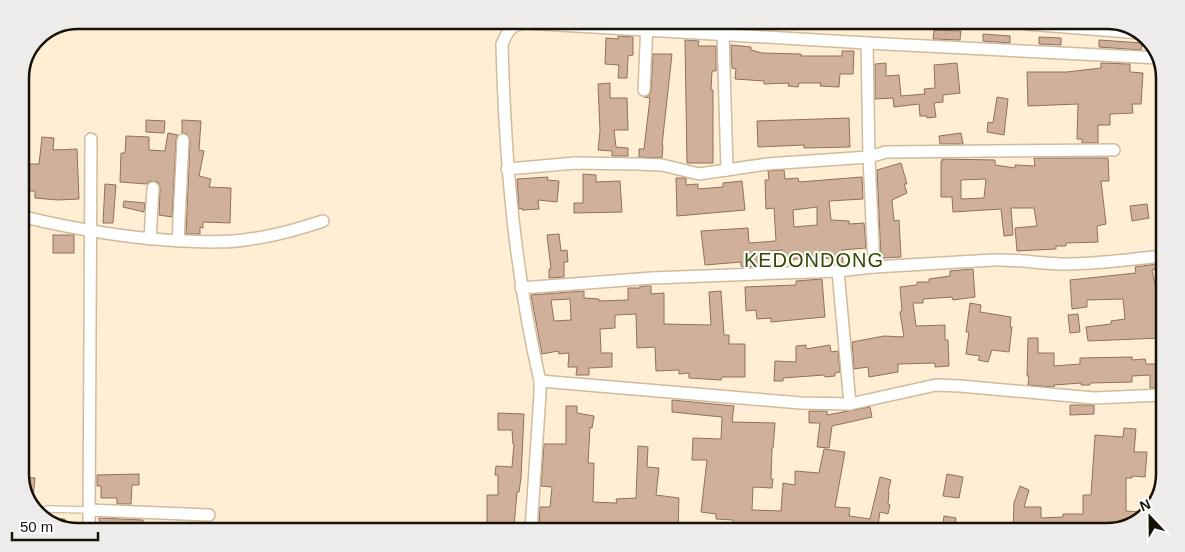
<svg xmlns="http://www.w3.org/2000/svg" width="1185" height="552" font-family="Arial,sans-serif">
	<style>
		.building { fill: #d1b09b; stroke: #8f705d; fill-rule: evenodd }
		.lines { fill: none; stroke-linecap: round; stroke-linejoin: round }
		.service-casing { stroke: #d0bb9c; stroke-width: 8 }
		.minor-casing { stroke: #d0bb9c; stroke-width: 14 }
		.service { stroke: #fff; stroke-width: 5.5 }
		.minor { stroke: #fff; stroke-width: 11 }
		.labels { text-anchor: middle; stroke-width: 4; stroke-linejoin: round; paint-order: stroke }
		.quarter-label { font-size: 20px; letter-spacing: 1px; fill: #314a00; stroke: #fff }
		.rim { fill: none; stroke: #181106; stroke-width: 2.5 }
	</style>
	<rect width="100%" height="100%" fill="#ffedd4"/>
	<g class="building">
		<path d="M934 30 961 31 960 40 933 39Z"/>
		<path d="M983 34 1010 36V43L983 41Z"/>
		<path d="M618 36 633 37V55L628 56 627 78H618L619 65 605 64 606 38 618 39Z"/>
		<path d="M1039 37 1061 38V45L1039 44Z"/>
		<path d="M685 40 699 41 698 46H716V71H712L711 90H713V163H687Z"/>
		<path d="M1099 40 1142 43 1141 50 1099 47Z"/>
		<path d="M731 45 751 47V50L762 53 801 54V56H842V51H854L853 74H840L839 87 820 86 821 83H799L798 87 788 86 789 83 764 84V81L735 79 736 69 732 68Z"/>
		<path d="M653 54H672L662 145H663L662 158 639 157V149H644L650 98 644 97 650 94 651 91Z"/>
		<path d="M886 63V76L899 75 901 96 925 94 924 89 935 88 934 65 957 63 960 93 943 95V102L934 103 936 117 927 118V116H920L919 104 894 107 893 98 875 99V64Z"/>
		<path d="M1101 63 1130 64V72L1143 73 1141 104H1132L1133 113 1110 114V125H1098V143H1082V139H1077L1078 104 1028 106 1027 72H1067L1101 68Z"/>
		<path d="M610 83V98H627L628 130H614L616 147 628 148V156H612V151L598 150 600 131 598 84Z"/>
		<path d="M997 97 1008 99 1004 135 987 132 988 122 993 123Z"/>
		<path d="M849 118 850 147 804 148V145L758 147 757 121Z"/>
		<path d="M146 120 165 121 164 133 146 132Z"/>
		<path d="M182 120 201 121 199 150 204 151 199 176 211 179 209 187 231 188 230 223 203 222V228L200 227V234H186L190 140 187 134 182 133Z"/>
		<path d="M168 133 178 135 176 140 172 217 159 215 160 188 158 182 150 181 146 184 120 182 121 153H125L126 136 149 137V150L165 151Z"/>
		<path d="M961 133 963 144H940L939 136Z"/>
		<path d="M42 137 54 138 53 150 77 149 79 199 58 200 35 198V191H21L23 164H39Z"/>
		<path d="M1034 158H1108L1109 181H1101L1106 224 1097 226 1098 242 1066 243V246H1056V249L1017 251 1015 228 1037 226 1034 208H1011L1013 235 1004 236 1001 209 953 212 952 197H941V161H943L942 159 995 160V165L1015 168V165L1035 166ZM986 179 984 198 961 199V180Z"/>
		<path d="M901 163 907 184H904L907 193 892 200 894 221 899 220 901 257 881 258 877 170Z"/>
		<path d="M784 170 785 179 798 178 799 182 862 177 863 199 829 201 831 220 849 221V224L864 223 866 248 842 250 843 263 830 264V258L808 260V257L784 261 782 250 761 252 762 266 744 267 741 266V262L705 265 701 231 748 228 749 243 776 241 774 208 766 209 765 180H769L768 171ZM817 207V225L794 227 793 210Z"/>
		<path d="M583 174 596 175V182L620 181 622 212 574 213V203H583Z"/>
		<path d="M548 177 547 180 559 181 557 202 538 200 539 209 522 210V208L519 209 517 179Z"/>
		<path d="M676 178H686V185L698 184V189L723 187V183L742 181 745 210 677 216Z"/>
		<path d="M105 184 116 185 113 223H103Z"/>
		<path d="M124 201 145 203 144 212 123 207Z"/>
		<path d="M1147 204 1149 218 1132 221 1130 206Z"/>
		<path d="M559 234 561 251 567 250 568 262H564V277L549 278V269H551L547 235Z"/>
		<rect x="53" y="235" width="21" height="18"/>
		<path d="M1156 264 1157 269 1152 270 1160 307H1158L1161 338 1088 341 1086 327 1111 324V321L1125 319 1123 299 1087 300V307L1072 309 1070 280 1136 273 1135 267Z"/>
		<path d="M973 269 975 297 953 300 952 297 923 299V303H913L916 326 945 325V340H948L949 366 935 367V363L898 364V372L869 377 868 367 854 369 852 342 884 336 904 337 900 312 902 311 900 287 917 285V282H929V279L950 276V271Z"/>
		<path d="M822 279 825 317 771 322V318L757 319 756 310 746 311 745 287 796 285V281Z"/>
		<path d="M640 286H651V294L664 293V324L711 325 709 292 721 291 724 335H729V344H745V377H722L721 380 689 378V373L679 374V370L656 371 655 347 637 348 636 314 615 315V328L600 329 601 353H612V367L589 368V375H576L577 367H568L569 353 559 354 558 351 542 354 531 295 584 291V298L599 299V301L628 300V288H640ZM570 299 571 320 554 321 551 300Z"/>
		<path d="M970 303 981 305 980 312 1011 317 1010 327H1012L1009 352 992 350 988 362 978 360 980 356 966 354 969 332H966Z"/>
		<path d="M1078 314 1080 332 1070 333 1068 315Z"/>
		<path d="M1028 338H1038V353H1054V366L1080 364V358L1132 357V360L1145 359 1146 364H1160L1161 388H1150V375L1132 376V382L1090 383V385H1081V383L1054 385V387L1028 385 1029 376H1027Z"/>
		<path d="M806 345V349L830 345 831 352 838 351 840 372 835 373V376L825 377 824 375 783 378V381H774L775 361 796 362V346Z"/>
		<path d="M672 400 734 406 732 422 775 423 773 448H772L771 479H773L772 488 753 487 752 510 781 511 783 483 795 485V471L819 473 824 449 845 452 835 507 850 508 849 516 870 519 880 477 891 480 888 492H889L888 504 890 505 888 514 880 512 877 531 733 530V520L716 519V514L701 512 707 460H692L693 438 721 439 722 417 672 412Z"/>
		<path d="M1070 405H1094V414L1070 415Z"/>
		<path d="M566 406H577V413L594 416 592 428 590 427 588 463H594L593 502 617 503 616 499 636 498 638 446 648 447 647 467 659 468 656 495 679 498 678 528H665V530H646V529L635 528 614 530H539L540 507H550L552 487 541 486 544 444H566Z"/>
		<path d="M870 407 872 417 832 426 829 448 817 447 820 423H809V411H827V415Z"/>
		<path d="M498 413 524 414 521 478 519 492H517L514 527 500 525 499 529H487V495H498V475H495L496 466 512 467 514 444H513L512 430H498Z"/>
		<path d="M1124 428 1136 429 1134 452H1147L1145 477 1132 476V478H1126V511L1140 512 1139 522 1107 532H1013L1014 503 1020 486 1029 490 1024 507H1041V518L1063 517V514H1083V495H1091L1095 435 1123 437Z"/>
		<path d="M139 474V485H132L131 504H117V498H101V486H97V475Z"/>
		<path d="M947 474 963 477 959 498 943 496Z"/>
		<path d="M20 477 35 478 32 508 30 506Z"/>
		<path d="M944 516 956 518 954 531H942Z"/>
		<path d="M44 518 65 519 64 527H56Z"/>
		<path d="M99 518 143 520V528H100Z"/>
	</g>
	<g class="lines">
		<defs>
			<path id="service" d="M47 509 89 510"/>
			<g id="minor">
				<path d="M1027 24 1141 33"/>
				<path d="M723 34 727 170"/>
				<path d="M867 43 869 157 874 267"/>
				<path d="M644 90 647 22"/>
				<path d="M507 169 575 163 637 164 662 165 699 174 767 164 869 157 886 152 1114 150"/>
				<path d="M20 216C74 229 129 239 185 241 206 242 229 243 250 239 275 236 299 229 323 221"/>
				<path d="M150 239 153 188"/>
				<path d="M178 241 183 140"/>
				<path d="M838 271 850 404"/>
				<path d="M521 288 652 278 838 271 874 267 993 260C1018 259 1042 264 1067 264 1099 264 1131 259 1163 256"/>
				<path d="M540 381 801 403 850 404 936 385 960 386 1094 398 1162 395"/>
				<path d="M89 510 209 515"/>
				<path d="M89 528 91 139"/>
				<path d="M531 530 540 394V381C514 269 505 158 502 44 509 29 510 26 525 23L867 43 1159 58"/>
			</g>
		</defs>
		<use href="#service" class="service-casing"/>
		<use href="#minor" class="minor-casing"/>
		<use href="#service" class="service"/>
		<use href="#minor" class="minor"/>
	</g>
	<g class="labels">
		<g class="quarter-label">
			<text x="814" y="267">KEDONDONG</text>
		</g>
	</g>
	<path d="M0 0H1185V552H0ZM78 29H1107A49 49 0 0 1 1156 78V474A49 49 0 0 1 1107 523H78A49 49 0 0 1 29 474V78A49 49 0 0 1 78 29Z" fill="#edeceb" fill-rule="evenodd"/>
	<path class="rim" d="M78 29H1107A49 49 0 0 1 1156 78V474A49 49 0 0 1 1107 523H78A49 49 0 0 1 29 474V78A49 49 0 0 1 78 29Z"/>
	<g transform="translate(1150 517) rotate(338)" stroke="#ffffff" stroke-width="4" paint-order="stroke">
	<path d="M0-4L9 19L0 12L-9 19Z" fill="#181106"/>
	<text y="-8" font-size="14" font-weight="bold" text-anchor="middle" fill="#181106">N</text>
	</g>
	<path d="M12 532v8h86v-8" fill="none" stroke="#181106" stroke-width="2.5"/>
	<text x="20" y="532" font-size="15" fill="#181106" stroke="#ffffff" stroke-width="4" paint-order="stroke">50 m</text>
</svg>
